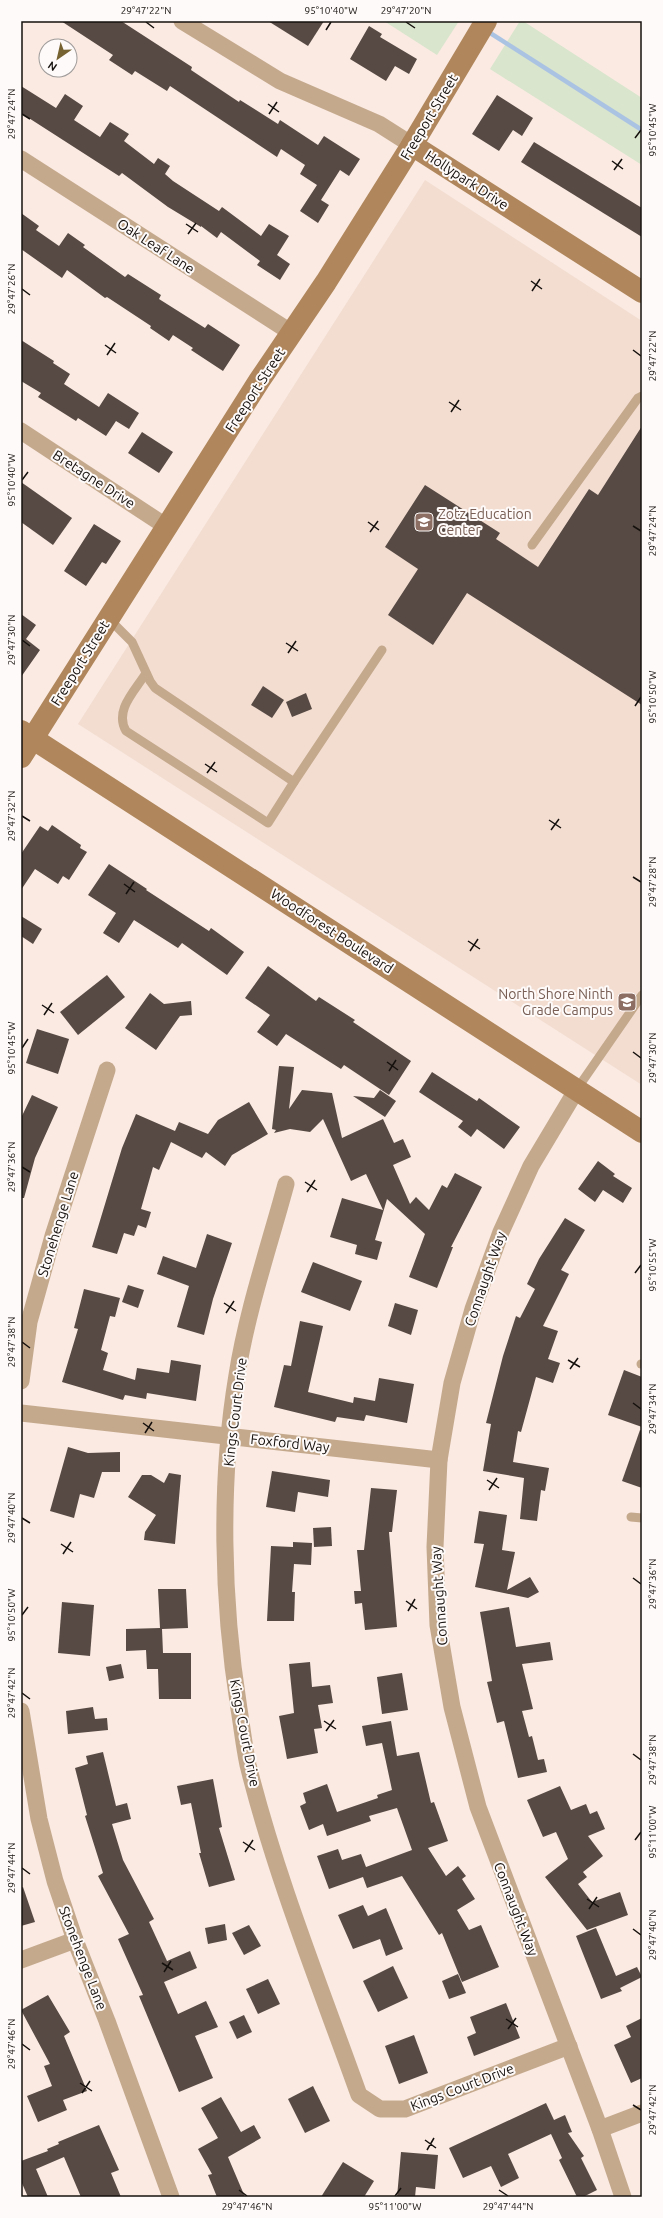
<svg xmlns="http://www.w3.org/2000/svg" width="663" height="2218" font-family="Ubuntu,sans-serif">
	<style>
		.built { fill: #f3ddd1 }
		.green { fill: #d9e5cc }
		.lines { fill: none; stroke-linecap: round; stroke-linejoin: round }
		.stream { stroke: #abc3e3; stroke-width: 4.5 }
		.building { fill: #574a44 }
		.lane { stroke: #c5a98d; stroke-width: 9 }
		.street { stroke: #c5a98d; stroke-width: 17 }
		.secondary { stroke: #b0875c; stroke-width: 22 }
		.ticks { fill: none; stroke: #15100d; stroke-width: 1.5 }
		.labels { text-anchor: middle; stroke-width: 4; stroke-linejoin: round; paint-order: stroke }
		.street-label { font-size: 14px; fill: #15100d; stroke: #fdfaf9 }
		.education-label { font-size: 14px; fill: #785e54; stroke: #fdfaf9; text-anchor: start }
		.neatline { fill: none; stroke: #15100d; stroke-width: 1.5 }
		.ticks-label { font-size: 10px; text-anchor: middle; fill: #15100d }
	</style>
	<rect width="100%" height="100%" fill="#faeae2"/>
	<path class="built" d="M425 180 642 321V1085L78 724Z"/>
	<g class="green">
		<path d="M384 21H459L437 55Z"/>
		<path d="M520 21H523L642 98V165L490 69Z"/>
	</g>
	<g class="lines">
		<path class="stream" d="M487 31 642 130"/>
	</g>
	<g class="building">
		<path d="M61 21H121L192 67 191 70 239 102 240 100 278 124 280 120 318 145 324 136 360 159 349 176 340 170 321 200 329 205 318 223 300 211 317 185 300 174 305 165 281 149 277 157 170 86 167 91 135 71 132 75 109 60 113 55Z"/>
		<path d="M268 21H324L308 46Z"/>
		<path d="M369 26 382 34 380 37 417 59 409 74 395 66 386 81 350 59Z"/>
		<path d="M21 86 56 108 65 94 83 106 74 120 100 137 110 122 129 134 124 141 154 164 158 158 170 166 165 174 173 181 219 211 222 207 261 236 269 224 289 236 277 255 290 264 280 280 257 265 260 261 221 232 217 238 201 226V227L168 207 122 173 119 176 21 113Z"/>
		<path d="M497 95 533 118 522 136 513 130 499 151 472 134Z"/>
		<path d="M534 142 642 208V237L521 162Z"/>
		<path d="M21 213 39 226 36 230 59 246 68 233 85 245 83 247 125 277 128 274 161 295 159 299 205 328 208 324 240 345 223 371 191 350 193 348 173 335 169 341 150 328 151 326 107 297 105 298 67 270 62 278 21 249Z"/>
		<path d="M21 340 54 361 53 363 70 374 64 384 99 407 108 393 139 413 129 429 116 421 106 436 78 418 76 421 38 397 41 393 21 381Z"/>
		<path d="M642 426V705L467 593 433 645 388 615 418 569 385 547 425 485 500 533 496 539 538 567 589 489 598 495Z"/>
		<path d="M142 432 173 452 159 473 128 453Z"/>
		<path d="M21 482 72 518 53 545 21 522Z"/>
		<path d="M94 524 121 541 106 564 102 562 86 586 64 571Z"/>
		<path d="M21 614 36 625 26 639 40 650 21 677Z"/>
		<path d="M263 686 284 700 272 718 251 705Z"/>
		<path d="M306 693 312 709 292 717 286 702Z"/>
		<path d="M52 825 81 845 80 848 87 852 69 880 63 876 58 884 35 869 21 890V854L40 826 48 831Z"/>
		<path d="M109 864 147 889 146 890 209 931 211 928 244 952 227 975 182 943 178 948 134 920 119 943 103 933 116 913 88 895Z"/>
		<path d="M21 916 42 929 33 944 21 936Z"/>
		<path d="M268 966 316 1001 319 997 355 1020 353 1022 411 1061 389 1095 344 1065 341 1069 286 1034 277 1046 257 1032 270 1015 245 998Z"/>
		<path d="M107 975 125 997 78 1035 60 1012Z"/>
		<path d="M150 993 164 1004 191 1001 192 1015 180 1016 156 1050 125 1028Z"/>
		<path d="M37 1029 69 1039 58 1074 26 1063Z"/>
		<path d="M279 1066 294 1067 289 1109 302 1090 332 1093 342 1138 383 1119 394 1143 403 1139 411 1157 393 1165 410 1204 416 1197 429 1210 442 1185 447 1188 455 1173 482 1187 451 1247H453L437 1288 409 1277 425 1234 387 1199 375 1240 382 1242 377 1260 355 1254 357 1245 330 1237 342 1198 383 1210 366 1174 351 1181 323 1119 310 1132 290 1129 274 1133 276 1130 272 1129Z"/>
		<path d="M432 1072 477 1101 479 1098 520 1127 504 1149 477 1129 471 1137 458 1127 463 1121 419 1092Z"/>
		<path d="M380 1090 396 1101 385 1117 353 1096 374 1098Z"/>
		<path d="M32 1095 58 1107 35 1158 24 1198H21V1118Z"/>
		<path d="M249 1102 268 1134 232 1155 225 1166 206 1152 202 1158 171 1142 159 1170 153 1167 141 1209 151 1212 146 1228 138 1225 134 1236 124 1233 117 1254 92 1247 122 1148 136 1114 175 1131 179 1122 208 1134 218 1120Z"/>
		<path d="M598 1161 615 1174 613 1176 632 1188 623 1203 603 1190 595 1202 578 1189Z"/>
		<path d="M565 1218 585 1230 561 1270 569 1274 543 1326 558 1331 548 1359 560 1363 553 1383 536 1377 521 1432 518 1431 513 1462 549 1468 545 1491 541 1490 537 1521 520 1519 524 1478 483 1471 491 1424 486 1423 503 1356 516 1316 520 1318 535 1289 527 1284 539 1259Z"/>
		<path d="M207 1234 232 1243 213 1299 204 1335 177 1327 189 1286 157 1274 163 1256 196 1268Z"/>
		<path d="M313 1262 362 1281 350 1311 301 1292Z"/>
		<path d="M128 1285 144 1290 138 1308 122 1302Z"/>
		<path d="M84 1289 120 1298 115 1317 110 1316 101 1350 108 1353 103 1370 135 1380 137 1368 169 1373 171 1360 201 1365 196 1401 147 1393 146 1399 125 1395 123 1400 62 1382 78 1329 74 1328Z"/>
		<path d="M395 1303 418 1310 411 1335 388 1326Z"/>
		<path d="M300 1321 323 1326 308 1392 353 1403 354 1397 375 1401 379 1378 414 1384 407 1423 366 1415 364 1421 337 1417 335 1422 274 1407 284 1365 291 1366Z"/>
		<path d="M624 1370 642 1377V1427L608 1415Z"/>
		<path d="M640 1430 642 1431V1488L622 1481Z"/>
		<path d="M68 1447 88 1453 120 1452V1472H102L94 1498 80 1494 74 1518 50 1511Z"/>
		<path d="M272 1471 330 1480 328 1497 298 1492 295 1512 266 1507Z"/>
		<path d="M169 1473 181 1475 175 1544 144 1540 145 1532 156 1515 128 1497 142 1475H151L164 1483Z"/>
		<path d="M371 1488 397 1490 392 1532H389L397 1627 365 1630 362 1603 355 1604 354 1591H361L357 1550H364Z"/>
		<path d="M479 1511 507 1515 502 1550 515 1552 507 1590 530 1577 539 1592 528 1598 475 1587 484 1544 474 1543Z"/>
		<path d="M331 1527 332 1546 314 1547 313 1528Z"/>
		<path d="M293 1542 312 1543 311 1565 294 1564 292 1592H295L294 1621H267L271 1546 293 1547Z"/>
		<path d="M158 1589H186L188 1628 162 1629 163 1653H191V1699H159L158 1669H147L146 1650 126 1651V1629L160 1628Z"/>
		<path d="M62 1602 94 1605 90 1656 58 1653Z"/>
		<path d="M509 1607 516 1647 550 1642 553 1660 522 1664 533 1709 522 1711 529 1737 532 1736 538 1760 544 1759 547 1772 518 1778 504 1721 497 1723 487 1682 492 1681 480 1612Z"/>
		<path d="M310 1662 312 1687 330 1685 333 1703 318 1705 322 1728 314 1729 318 1753 287 1759 279 1716 294 1713 289 1664Z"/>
		<path d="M121 1664 124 1678 109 1681 106 1667Z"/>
		<path d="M402 1673 408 1710 382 1714 377 1677Z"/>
		<path d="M93 1707 95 1719 107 1718 108 1730 68 1734 66 1711Z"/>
		<path d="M391 1721 397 1756 419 1752 431 1803 434 1802 448 1841 428 1848 446 1876 458 1866 466 1876 462 1879 475 1899 457 1910 469 1930 481 1925 499 1967 462 1982 442 1933 439 1935 402 1876 367 1888 363 1877 329 1889 317 1856 338 1849 342 1860 361 1854 366 1867 412 1850 397 1808 369 1816 371 1821 327 1836 323 1824 309 1830 300 1806 306 1803 303 1793 327 1784 337 1812 378 1798 377 1795 392 1790 382 1743 366 1746 362 1726Z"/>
		<path d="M103 1752 116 1806 127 1803 131 1819 112 1824 123 1860 154 1919 149 1922 167 1961 190 1951 197 1968 164 1982 178 2014 206 2001 218 2027 195 2036 213 2078 179 2092 139 1996 143 1995 118 1939 129 1934 98 1876 103 1873 85 1816 87 1815 75 1768 88 1764 86 1756Z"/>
		<path d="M213 1779 222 1827 219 1828 235 1880 209 1887 199 1853H201L191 1803 181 1805 177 1786Z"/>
		<path d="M560 1786 571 1810 586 1804 590 1814 597 1811 605 1829 588 1836 603 1856 583 1872 587 1877 578 1884 592 1902 620 1892 628 1915 587 1930 545 1877 568 1859 556 1832 543 1837 527 1800Z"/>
		<path d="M23 1887 35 1922 21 1926V1888Z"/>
		<path d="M363 1905 368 1916 386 1908 403 1949 386 1956 380 1939 353 1949 338 1915Z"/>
		<path d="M225 1924 227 1940 208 1944 205 1928Z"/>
		<path d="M249 1925 261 1946 244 1955 232 1933Z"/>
		<path d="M596 1928 616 1976 637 1967 642 1977 620 1988 622 1991 601 1999 576 1936Z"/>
		<path d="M393 1966 408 1998 378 2012 363 1981Z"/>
		<path d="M458 1974 466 1993 449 1999 442 1981Z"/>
		<path d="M268 1979 280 2004 258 2014 246 1989Z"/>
		<path d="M48 1995 70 2032 64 2036 87 2091 63 2100 67 2110 38 2122 27 2096 52 2086 44 2066 50 2064 21 2010Z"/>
		<path d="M506 2003 520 2038 474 2056 467 2037 476 2033 470 2017Z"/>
		<path d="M244 2015 252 2032 237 2039 229 2022Z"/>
		<path d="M642 2018V2078L631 2083 614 2045 631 2037 626 2026Z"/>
		<path d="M414 2035 428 2073 399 2084 385 2046Z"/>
		<path d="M313 2086 330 2121 305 2133 288 2099Z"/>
		<path d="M221 2097 241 2132 254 2125 261 2138 228 2157 245 2197H217L208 2175 212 2174 198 2149 218 2138 201 2108Z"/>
		<path d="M546 2103 554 2120 565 2115 572 2132 568 2133 584 2156 581 2158 597 2190 583 2197H577L559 2160 562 2158 551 2134 508 2154 519 2178 501 2187 491 2166 463 2178 449 2148Z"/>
		<path d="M99 2125 119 2170 111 2173 121 2197H81L64 2157 36 2169 48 2197H28L21 2181V2161L48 2151 47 2149 59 2144 58 2142Z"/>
		<path d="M401 2152 438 2155 435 2189 416 2187 415 2197H397Z"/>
		<path d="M343 2162 374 2181 364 2197H321Z"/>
	</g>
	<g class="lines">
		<g class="lane">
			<path d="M532 545 638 398 642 396"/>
			<path d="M108 618 132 642 150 681 155 688 294 782 382 650"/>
			<path d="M146 673C135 691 114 710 126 731L268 823 294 782"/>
			<path d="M577 1089 642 995"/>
			<path d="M641 1364H642"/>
			<path d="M631 1517 642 1518"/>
		</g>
		<g class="street">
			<path d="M182 21 280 81 379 124 412 145"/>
			<path d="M21 159 292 333"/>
			<path d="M21 431 167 527"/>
			<path d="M577 1089 531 1166 501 1232 473 1309 452 1383 439 1460 435 1547 438 1625 452 1707 478 1807 600 2129 623 2197"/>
			<path d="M286 1184C269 1247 247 1311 237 1375 219 1482 222 1602 239 1709 242 1727 244 1746 248 1765 276 1877 320 1986 359 2095L380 2109H405L569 2046"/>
			<path d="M21 1381 29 1322 53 1236 107 1070"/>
			<path d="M21 1413 439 1460"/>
			<path d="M21 1711 39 1819 55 1881 75 1940 107 2021 171 2197"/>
			<path d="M21 1960 75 1940"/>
			<path d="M600 2129 642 2113"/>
		</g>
		<g class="secondary">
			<path d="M412 145 642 292"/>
			<path d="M21 731 642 1132"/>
			<path d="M21 757 259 381 326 282 412 145 486 21"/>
		</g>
	</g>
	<path class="ticks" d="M146 22 154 28M406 22 415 28M326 30 331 22M268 104 279 112M22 114 30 119M269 114 277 102M635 138 641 130M612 161 623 169M614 170 622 159M186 224 198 232M188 234 196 223M531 281 542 289M22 289 30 295M532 291 540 279M105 345 116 353M633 350 641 356M107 355 115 343M449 402 461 410M451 412 459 400M22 480 28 472M368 522 379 530M633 526 641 531M370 532 378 521M22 640 30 646M286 643 298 651M288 653 296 641M635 706 641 697M205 764 217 772M207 773 215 762M22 816 30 821M549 820 561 828M551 830 559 819M633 877 641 882M124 884 135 892M126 894 134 882M468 941 480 949M470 951 478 939M42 1005 54 1013M44 1015 52 1003M22 1048 28 1039M633 1052 641 1058M387 1062 398 1070M389 1071 396 1060M22 1167 30 1172M305 1182 317 1190M307 1192 315 1180M635 1273 641 1265M224 1303 236 1311M226 1313 234 1301M22 1342 30 1348M568 1360 580 1367M570 1369 578 1358M633 1403 641 1409M143 1423 154 1431M145 1433 152 1422M487 1480 499 1488M489 1490 497 1478M22 1518 30 1523M61 1544 73 1552M63 1554 71 1542M633 1578 641 1584M406 1601 417 1609M408 1611 415 1599M22 1615 28 1607M22 1693 30 1699M324 1721 336 1729M326 1731 334 1720M633 1754 641 1760M635 1840 641 1832M243 1842 255 1850M245 1852 253 1840M22 1868 30 1874M587 1899 599 1907M589 1909 597 1897M633 1929 641 1935M162 1963 173 1970M164 1972 171 1961M506 2019 518 2027M508 2029 516 2018M22 2044 30 2050M80 2083 92 2091M82 2093 90 2081M633 2105 641 2110M425 2140 436 2148M427 2150 434 2138M239 2190 247 2196M499 2190 508 2196M395 2196 401 2188"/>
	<defs>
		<symbol id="school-square" viewBox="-11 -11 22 22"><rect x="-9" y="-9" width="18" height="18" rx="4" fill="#8d6e63" stroke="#fdfaf9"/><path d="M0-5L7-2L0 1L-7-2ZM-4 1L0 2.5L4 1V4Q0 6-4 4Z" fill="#fff"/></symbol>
	</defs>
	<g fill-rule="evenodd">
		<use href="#school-square" x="413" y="511" width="22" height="22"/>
		<use href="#school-square" x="616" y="991" width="22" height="22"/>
	</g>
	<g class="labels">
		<g class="street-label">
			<text transform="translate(429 117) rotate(-59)" y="5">Freeport Street</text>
			<text transform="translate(467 180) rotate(33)" y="5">Hollypark Drive</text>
			<text transform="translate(156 246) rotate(33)" y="5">Oak Leaf Lane</text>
			<text transform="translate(255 390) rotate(-57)" y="5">Freeport Street</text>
			<text transform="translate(94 479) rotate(33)" y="5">Bretagne Drive</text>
			<text transform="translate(80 663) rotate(-58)" y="5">Freeport Street</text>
			<text transform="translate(332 931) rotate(33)" y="5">Woodforest Boulevard</text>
			<text transform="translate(58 1224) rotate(-73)" y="5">Stonehenge Lane</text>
			<text transform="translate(485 1279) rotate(-71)" y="5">Connaught Way</text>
			<text transform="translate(235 1412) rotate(-83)" y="5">Kings Court Drive</text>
			<text transform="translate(290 1443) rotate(6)" y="5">Foxford Way</text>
			<text transform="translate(439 1596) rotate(-94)" y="5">Connaught Way</text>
			<text transform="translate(245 1733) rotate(79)" y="5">Kings Court Drive</text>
			<text transform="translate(516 1909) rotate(69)" y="5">Connaught Way</text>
			<text transform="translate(83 1958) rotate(69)" y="5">Stonehenge Lane</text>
			<text transform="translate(462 2087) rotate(-21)" y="5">Kings Court Drive</text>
		</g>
		<g class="education-label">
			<text x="438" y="519">Zotz Education<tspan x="438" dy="16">Center</tspan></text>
			<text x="613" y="999" text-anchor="end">North Shore Ninth<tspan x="613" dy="16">Grade Campus</tspan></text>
		</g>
	</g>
	<rect width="663" height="2218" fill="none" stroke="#fdfaf9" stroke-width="44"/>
	<g transform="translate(58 58) rotate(214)"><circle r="19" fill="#fdfaf9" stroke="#a09c9b"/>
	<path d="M0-3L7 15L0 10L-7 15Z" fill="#776232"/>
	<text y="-6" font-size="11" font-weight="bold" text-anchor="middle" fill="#15100d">N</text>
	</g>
	<rect x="22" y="22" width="619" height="2174" class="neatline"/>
	<g class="ticks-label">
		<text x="146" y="14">29°47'22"N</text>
		<text x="331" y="14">95°10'40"W</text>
		<text x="406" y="14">29°47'20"N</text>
		<text transform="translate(11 114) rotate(-90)" y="4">29°47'24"N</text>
		<text transform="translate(652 130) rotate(-90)" y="4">95°10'45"W</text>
		<text transform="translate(11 289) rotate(-90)" y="4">29°47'26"N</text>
		<text transform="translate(652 356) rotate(-90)" y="4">29°47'22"N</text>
		<text transform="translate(11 480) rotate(-90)" y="4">95°10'40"W</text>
		<text transform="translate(652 531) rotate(-90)" y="4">29°47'24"N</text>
		<text transform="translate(11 640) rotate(-90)" y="4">29°47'30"N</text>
		<text transform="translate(652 697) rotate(-90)" y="4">95°10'50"W</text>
		<text transform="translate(11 816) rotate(-90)" y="4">29°47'32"N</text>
		<text transform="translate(652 882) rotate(-90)" y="4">29°47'28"N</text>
		<text transform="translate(11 1048) rotate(-90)" y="4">95°10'45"W</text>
		<text transform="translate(652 1058) rotate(-90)" y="4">29°47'30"N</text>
		<text transform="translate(11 1167) rotate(-90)" y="4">29°47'36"N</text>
		<text transform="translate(652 1265) rotate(-90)" y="4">95°10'55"W</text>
		<text transform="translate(11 1342) rotate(-90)" y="4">29°47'38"N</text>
		<text transform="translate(652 1409) rotate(-90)" y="4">29°47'34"N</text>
		<text transform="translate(11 1518) rotate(-90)" y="4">29°47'40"N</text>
		<text transform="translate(652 1584) rotate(-90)" y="4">29°47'36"N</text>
		<text transform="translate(11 1615) rotate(-90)" y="4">95°10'50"W</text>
		<text transform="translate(11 1693) rotate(-90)" y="4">29°47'42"N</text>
		<text transform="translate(652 1760) rotate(-90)" y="4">29°47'38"N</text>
		<text transform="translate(652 1832) rotate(-90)" y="4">95°11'00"W</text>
		<text transform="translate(11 1868) rotate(-90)" y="4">29°47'44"N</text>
		<text transform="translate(652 1935) rotate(-90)" y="4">29°47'40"N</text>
		<text transform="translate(11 2044) rotate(-90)" y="4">29°47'46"N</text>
		<text transform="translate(652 2110) rotate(-90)" y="4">29°47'42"N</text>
		<text x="247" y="2210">29°47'46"N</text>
		<text x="395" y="2210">95°11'00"W</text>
		<text x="508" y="2210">29°47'44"N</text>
	</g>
</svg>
